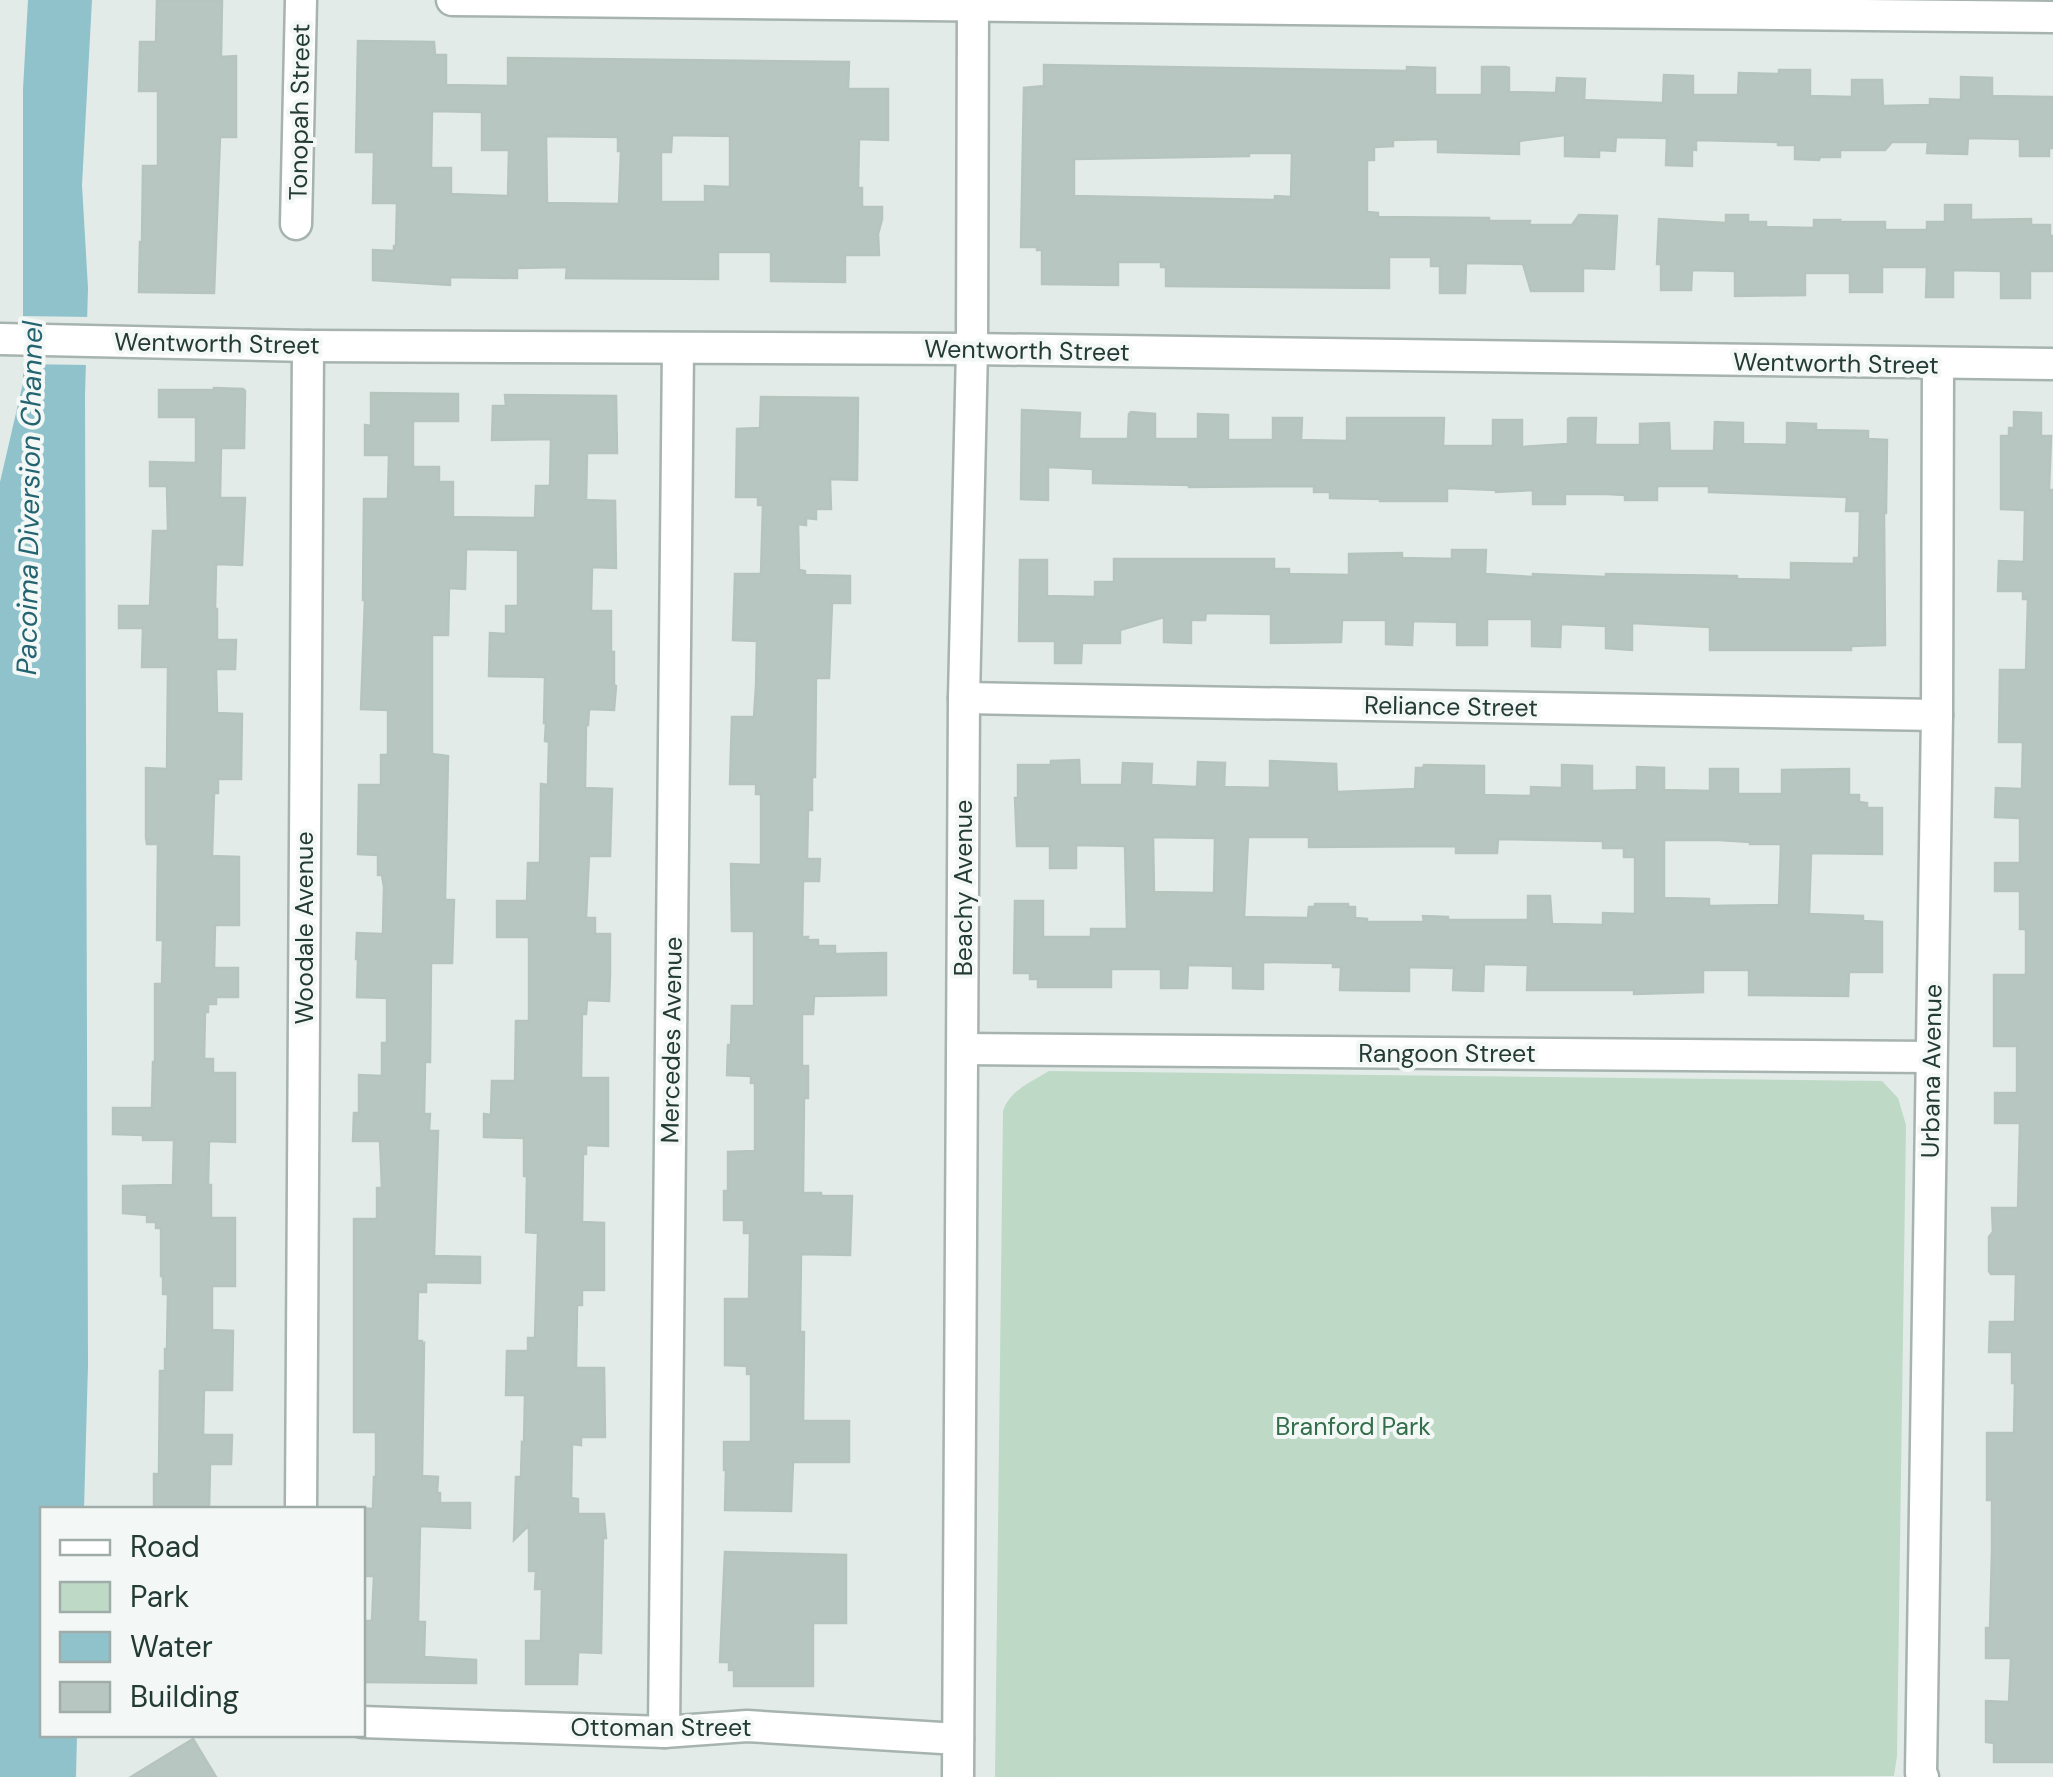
<svg xmlns="http://www.w3.org/2000/svg" width="2053" height="1777" font-family="'DM Sans',sans-serif">
	<style>
		.green { fill: #bedac6 }
		.water { fill: #90c2cb }
		.pier { fill: #e3ebe8 }
		.building { fill: #b8c6c1; stroke: #b6c4be; stroke-width: 2.5; fill-rule: evenodd }
		.lines { fill: none; stroke-linecap: round; stroke-linejoin: round }
		.minor-casing { stroke: #a6b3af; stroke-width: 35 }
		.tertiary-casing { stroke: #a6b3af; stroke-width: 35 }
		.minor { stroke: #fff; stroke-width: 30 }
		.tertiary { stroke: #fff; stroke-width: 30 }
		.labels { text-anchor: middle; stroke-width: 8; stroke-linejoin: round; paint-order: stroke }
		.street-label { font-size: 25px; fill: #243b35; stroke: #f3f8f6 }
		.park-label { font-size: 25px; fill: #326e49; stroke: #f3f8f6 }
		.water-label { font-size: 28px; font-style: italic; fill: #246471; stroke: #f3f8f6 }
	</style>
	<rect width="100%" height="100%" fill="#e3ebe8"/>
	<path class="green" d="M1049 1071 1882 1081 1898 1098 1906 1125 1897 1756 1894 1776 995 1777 1003 1111C1010 1090 1031 1082 1049 1071Z"/>
	<path class="water" d="M28 0H92L82 185 88 288 85 396 88 1365 84 1509 42 1510V1734L77 1735 76 1777H0V482L23 383V89Z"/>
	<path class="pier" d="M18 316 92 317 91 365 18 364Z"/>
	<g class="building">
		<path d="M157 0H222L221 57 236 56V137H220L214 293 139 292 140 242H142L143 166H158V91H139L140 42H156Z"/>
		<path d="M358 41 434 42 435 55H446V85L508 86V58L849 62 848 89H888V140L859 139 858 188H862V207H882V219L878 234 879 255H845V282L771 281V252H718V279L566 278 567 267 517 268V278L450 277V285L373 280V250L394 251V246H396L397 203H373L374 152H356ZM432 111 482 112V150H509L508 196 451 194V168H431ZM672 135 730 136V187L705 186V202H661V152H671ZM546 136 618 137V151H621L619 204 547 203Z"/>
		<path d="M1044 65 1407 71V67L1435 68V95H1482V67H1506L1509 68V92L1556 93 1557 78 1585 79 1584 100 1663 103 1664 75 1693 76V95H1738L1739 73 1779 74V70H1810V96L1852 97V80H1882L1883 106 1930 105V99L1961 100V77L1992 78V96L2053 97V148H2049V156H2020V139L1968 138 1967 154 1927 153 1928 142H1892L1885 150H1840V157H1820L1819 160 1795 159V145H1778V142L1696 140V150L1692 149V166L1666 165 1667 138 1616 137 1615 151 1599 150V157L1565 156V135L1519 141V154L1438 152V139L1393 140V146L1374 147V160H1367V212L1378 213V217L1489 218V221H1530L1529 225H1572L1579 215 1617 216 1614 269 1583 268V291H1531L1523 264 1466 263 1465 293H1440V266H1431V257H1389V288L1166 286V267H1161V262H1118V285L1042 284V250H1037V247H1021L1024 88 1044 86ZM1249 153H1292L1291 197 1275 196V200L1074 196V159L1249 156Z"/>
		<path d="M1945 205H1971V220L2031 219V225H2050V236H2053V271H2030V298H2001V271L1953 270V297H1926L1927 267H1882V292H1850V273H1805V295L1735 296V271L1692 270 1691 290H1661V264H1657L1659 219 1726 223V215H1748V222H1766V227L1814 228V220H1840L1839 222H1885V230H1927V222H1945Z"/>
		<path d="M214 388 243 389 245 391 244 448H221L220 498H245L242 565 216 564 215 609H217V640H236L235 669H216L217 713 242 714 241 779H218V793H214L212 856 239 857V925H215L214 968H238V997H216V1004H208V1012H205L204 1059H213V1073H235V1142L209 1141 208 1185H211V1218H235V1286H212V1330L233 1331 232 1390H204L203 1435H232L231 1464H210L209 1510H154V1474H159L160 1371H165V1349H167L168 1294H163V1276H161V1228H156V1222H147V1215L123 1213V1186L173 1185 174 1140H143V1135L113 1134V1108H152L153 1062H155V984H162L163 940H157L158 844H147L146 838V768L167 769 168 667H142L143 628H119V606H150L153 531H168L167 486H150V462L196 463V417H159V390H214Z"/>
		<path d="M371 393 458 394V421H413V467H439V482H453V517L535 518 536 486H550L551 439 492 440 493 406H506L505 395 616 396 617 453H587L586 500 615 501 616 568 592 567 591 611H611V652H614V685L616 686 614 710 589 709 588 725H586L585 788 612 789 610 856H589L586 918H595V934H610V974L609 1001 587 1000 586 1014H582L581 1078H608V1146L586 1145V1154H583L582 1222 604 1223V1290H582V1305H577L576 1368H604L605 1437H581V1445L572 1444 571 1498 578 1499V1514H604L606 1538H603L601 1653 578 1652 577 1684H526V1641H541L542 1589H535L536 1571H529V1525L514 1540 516 1477H521L522 1442 524 1443 525 1395H506L507 1351H528V1338H535L538 1233 526 1232 527 1176H524V1138L484 1137V1114L491 1115 492 1081H515L516 1021H529V937H497V901H527L528 863H540L541 784 548 785 549 742 545 741 546 723H544L545 677 489 676 490 633 506 634V606H518V550L466 549 465 589 449 588 448 635H432V754L448 756 445 900H454L452 963H431L430 1062H425L424 1114H430L429 1131H438L434 1256 480 1257V1283L426 1282V1292H418L417 1341H422V1344L424 1343 422 1476 438 1477 437 1493H440V1503H470V1528L420 1526 418 1622H425L424 1657 476 1660V1683L362 1682V1621H372L374 1576H362V1508L373 1509 374 1477H376V1432H354V1219H377V1188H382L380 1141H353L354 1113H359V1075L382 1076V1043H387V998L357 997 358 959H356L357 933 383 934 384 887 382 875H378V855L358 854 359 785H381V755H388V710L361 709 365 600H363L364 499H388L389 455H365V425L371 426Z"/>
		<path d="M761 397 858 398 857 480 830 479 831 509H816V519L806 518V525L798 524 799 570 805 571V575L850 576V603H832L829 678H816L815 777H812V810H808L807 859H820L819 881H803L802 937H808L807 940H818V946H835V954L886 953V995L814 996 813 1014H802V1066H808V1098H804L803 1193H821V1196H852L850 1255 801 1254 800 1332H804L803 1421H849V1462H793L791 1511 725 1510 726 1470H724V1442H751V1374H747V1366L725 1365V1299H749L750 1233H744V1220H724V1191H728V1152L755 1151V1083H751V1076L727 1075 728 1045H731L732 1006H754V931H732L731 864 761 865V794H756V784H730L732 717H754L756 686 757 641 733 640 735 574H761L763 505H758V497H736L737 429 760 428Z"/>
		<path d="M1022 410 1080 413 1079 439H1128L1129 414 1131 412 1155 414V439H1198V414L1228 415V440H1273V418H1302L1301 440 1347 441V418H1444L1443 446H1493V420H1522V447L1568 444V419L1570 418H1596L1595 445H1640V424L1669 423 1670 451H1714L1715 422 1743 423V444L1787 445V423L1816 424V430L1868 431V439L1887 440 1886 513H1884L1885 645 1851 646V650H1710V627L1632 623V650L1606 648V626L1561 624 1560 647 1532 646V619H1487V645H1457V622L1413 621 1412 645 1386 644V620H1342L1341 642 1271 643V614L1206 613 1205 620H1191V643L1164 642V617L1120 630V643H1082L1081 663H1055V641H1019L1020 560H1047V596L1095 597V582H1114V559H1274V569H1289V574L1349 575V554L1402 553V558L1452 559V550H1486L1485 574 1533 577V574L1606 577V574L1737 576V579L1791 580V563L1854 564V558H1859L1860 511H1846L1847 497 1709 492V486H1657V500H1625V495L1607 494H1565V504H1533V490L1496 492V490L1447 488V501H1380V499L1330 498V492H1314V486L1189 487V485L1093 483V469L1048 467V500L1021 499Z"/>
		<path d="M2014 412 2041 413V436H2051L2049 490H2053V1762H1994V1743L1986 1742V1701L2009 1702 2011 1658H1986V1628H1990L1992 1551V1500H1987V1433H2014L2015 1383H2012V1352H1989L1990 1322H2015L2016 1274H1991L1989 1271V1237L1993 1232 1992 1208H2018L2020 1123H1995V1093H2017V1046H1994V975H2026V929H2020V891H1995V863H2020V818L1995 817 1996 788 2022 789 2023 742H1999L2000 670H2026L2028 599H2023V591H1998L1999 561 2024 562 2025 510 2001 509V436H2009V428H2014Z"/>
		<path d="M1079 760 1080 785H1122L1123 763 1152 764 1151 785 1197 787 1198 762 1225 763 1224 787 1270 788V761L1336 764 1337 792 1415 789 1416 768H1423L1424 765 1484 766V795L1531 796V787L1562 788V765L1592 766V791L1637 790V767L1664 768V790L1710 791V769H1738V794H1782V770L1849 769V795H1859V802L1867 803V808H1882V854L1811 853 1809 914 1863 916V921L1882 922V972H1849L1848 996 1749 995V970H1703V992L1634 994V990H1527L1528 965 1484 964 1483 991 1453 990 1454 968 1409 967V991L1340 990 1341 967H1333V963L1263 962V989L1233 988V966L1188 965 1187 988H1161V969H1111V987H1038V979H1030V973H1014L1015 901H1043V937H1091V929H1127L1125 846 1076 845V868H1050V846H1017L1015 798H1018V765H1051V761ZM1153 837 1215 838 1214 893 1154 892ZM1248 837H1309V847L1456 846V853H1497L1498 839 1603 841V848H1624V857H1635V914L1603 913V925L1552 924 1550 896H1528V920H1448V917L1423 916 1424 922H1367V919L1355 918V907H1348V904H1315V907H1309L1308 918 1244 917ZM1664 840H1719L1750 842V844H1781L1779 905 1709 906V899L1664 898Z"/>
		<path d="M725 1552 846 1555V1623H813V1686H734V1670H729V1662H720Z"/>
		<path d="M193 1739 216 1777H131Z"/>
	</g>
	<g class="lines">
		<defs>
			<g id="minor">
				<path d="M452 0 2053 17"/>
				<path d="M296 224 301 0"/>
				<path d="M972 349 973 0"/>
				<path d="M964 698 1937 715"/>
				<path d="M963 1049 1931 1057"/>
				<path d="M301 1510 308 346"/>
				<path d="M362 1722 664 1732 747 1726 958 1739"/>
				<path d="M664 1732 678 348"/>
				<path d="M1923 1777 1921 1773 1937 715 1938 364"/>
			</g>
			<g id="tertiary">
				<path d="M0 339 308 346 972 349 2053 364"/>
				<path d="M958 1777 964 698 972 349"/>
			</g>
		</defs>
		<use href="#minor" class="minor-casing"/>
		<use href="#tertiary" class="tertiary-casing"/>
		<use href="#minor" class="minor"/>
		<use href="#tertiary" class="tertiary"/>
	</g>
	<g class="labels">
		<g class="street-label">
			<text transform="translate(299 112) rotate(-89)" y="9">Tonopah Street</text>
			<text transform="translate(217 343) rotate(1)" y="9">Wentworth Street</text>
			<text transform="translate(1027 350) rotate(1)" y="9">Wentworth Street</text>
			<text transform="translate(1836 363) rotate(1)" y="9">Wentworth Street</text>
			<text transform="translate(1451 706) rotate(1)" y="9">Reliance Street</text>
			<text transform="translate(963 888) rotate(-90)" y="9">Beachy Avenue</text>
			<text transform="translate(304 928) rotate(-90)" y="9">Woodale Avenue</text>
			<text transform="translate(671 1040) rotate(-89)" y="9">Mercedes Avenue</text>
			<text x="1447" y="1062">Rangoon Street</text>
			<text transform="translate(1931 1071) rotate(-89)" y="9">Urbana Avenue</text>
			<text x="661" y="1736">Ottoman Street</text>
		</g>
		<g class="park-label">
			<text x="1353" y="1435">Branford Park</text>
		</g>
		<g class="water-label">
			<text transform="translate(29 498) rotate(-89)" y="10">Pacoima Diversion Channel</text>
		</g>
	</g>
	<rect x="40" y="1507" width="325" height="230" fill="#f3f8f6" stroke="#a0aca9" stroke-width="2.5"/>
	<rect x="60" y="1540" width="50" height="15" fill="#ffffff" stroke="#a0aca9" stroke-width="2.5"/>
	<text x="130" y="1557" font-size="30" fill="#243b35">Road</text>
	<rect x="60" y="1582" width="50" height="30" fill="#bedac6" stroke="#a0aca9" stroke-width="2.5"/>
	<text x="130" y="1607" font-size="30" fill="#243b35">Park</text>
	<rect x="60" y="1632" width="50" height="30" fill="#90c2cb" stroke="#a0aca9" stroke-width="2.5"/>
	<text x="130" y="1657" font-size="30" fill="#243b35">Water</text>
	<rect x="60" y="1682" width="50" height="30" fill="#b8c6c1" stroke="#a0aca9" stroke-width="2.5"/>
	<text x="130" y="1707" font-size="30" fill="#243b35">Building</text>
</svg>
